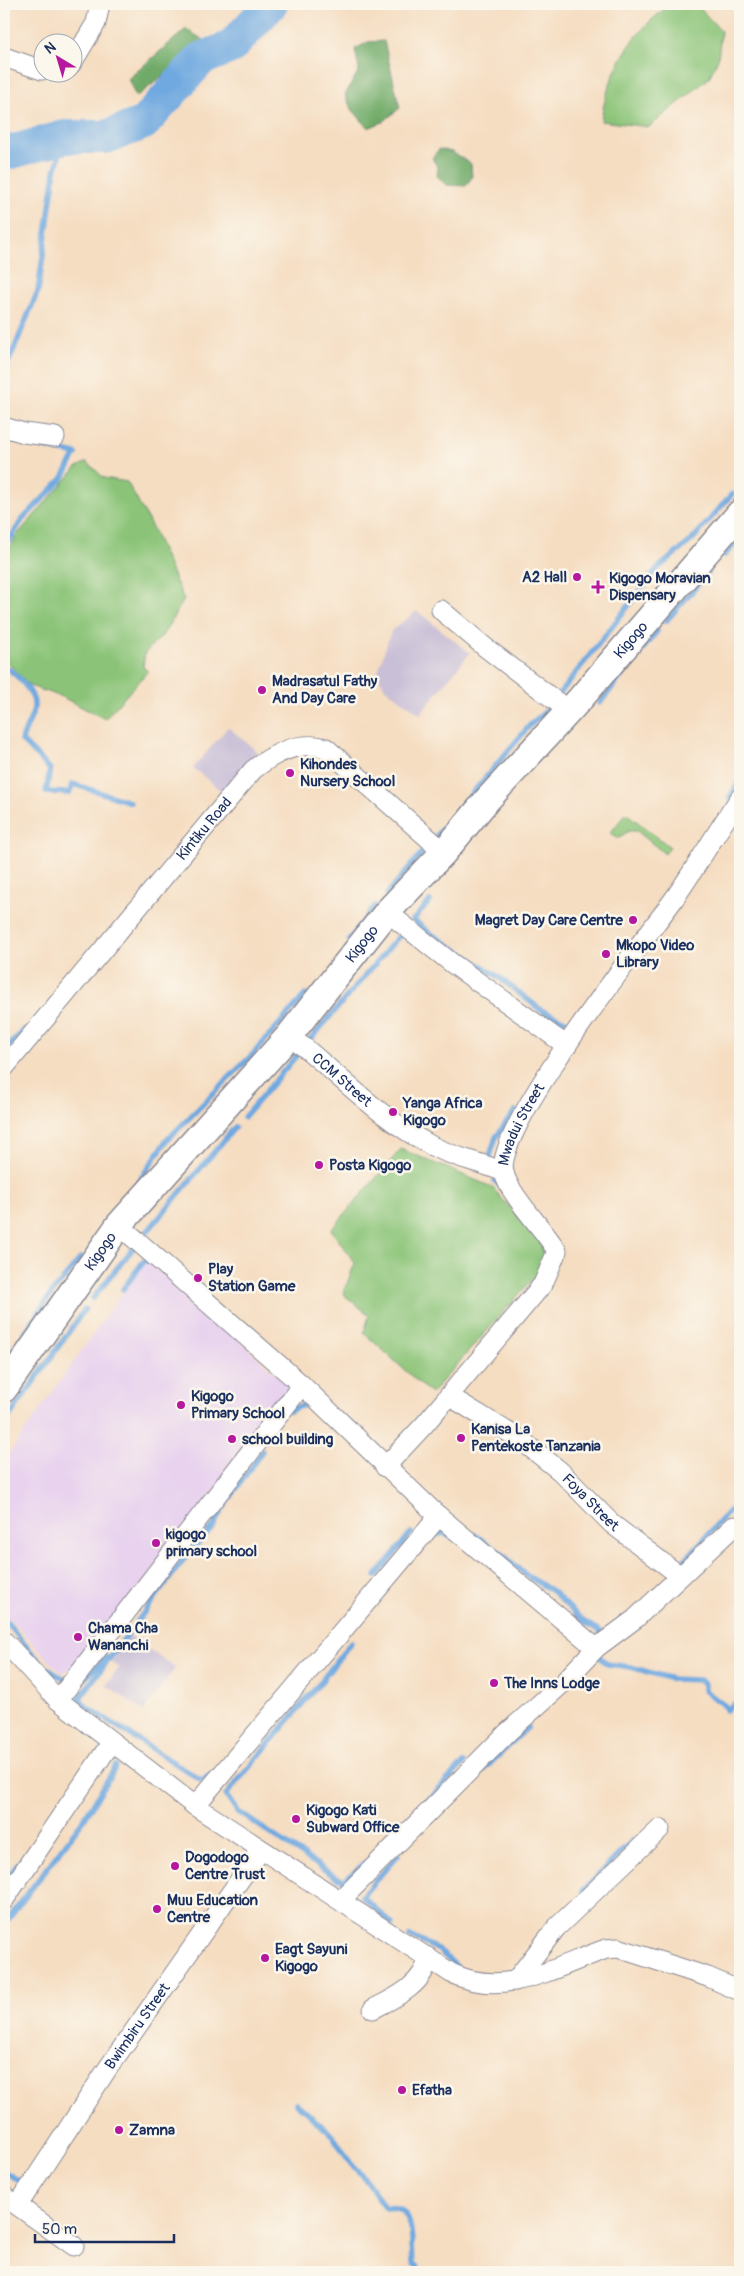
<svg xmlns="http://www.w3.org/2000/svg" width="744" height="2276" font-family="Pangolin,sans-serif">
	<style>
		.built { fill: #e8d2ee }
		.industrial { fill: #c9bfd7 }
		.green { fill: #8bc478; stroke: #537a6b }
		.forest { fill: #70aa68; stroke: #466c63 }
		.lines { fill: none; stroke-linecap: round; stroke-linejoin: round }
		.stream { stroke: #70a9e0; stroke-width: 5.5 }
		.river { stroke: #70a9e0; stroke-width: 34 }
		.minor-casing { stroke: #888690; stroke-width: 21 }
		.secondary-casing { stroke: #888690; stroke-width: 29 }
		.minor { stroke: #fff; stroke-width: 19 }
		.secondary { stroke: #fff; stroke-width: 26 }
		.poi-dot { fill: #b5179e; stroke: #fbf7ec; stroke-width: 2 }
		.labels { text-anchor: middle; stroke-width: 5; stroke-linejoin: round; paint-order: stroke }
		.poi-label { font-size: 15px; font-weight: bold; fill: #1b2f5e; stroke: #fbf7ec; text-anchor: start }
		.street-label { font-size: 15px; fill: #1b2f5e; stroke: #fbf7ec }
	</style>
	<rect width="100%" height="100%" fill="#fbf7ec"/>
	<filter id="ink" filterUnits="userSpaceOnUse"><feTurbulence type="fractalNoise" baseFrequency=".02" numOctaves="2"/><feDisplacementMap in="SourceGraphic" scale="10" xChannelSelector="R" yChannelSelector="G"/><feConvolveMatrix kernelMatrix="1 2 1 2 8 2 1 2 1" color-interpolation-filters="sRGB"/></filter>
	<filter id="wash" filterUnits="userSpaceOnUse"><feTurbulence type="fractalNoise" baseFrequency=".0096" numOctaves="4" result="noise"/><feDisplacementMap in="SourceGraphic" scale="20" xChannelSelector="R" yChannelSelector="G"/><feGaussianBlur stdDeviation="1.12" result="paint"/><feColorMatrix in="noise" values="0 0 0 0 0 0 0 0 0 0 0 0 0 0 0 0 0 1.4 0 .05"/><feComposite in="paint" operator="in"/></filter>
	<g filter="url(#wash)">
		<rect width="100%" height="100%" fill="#f5ddc1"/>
		<path class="built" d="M145 1260 190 1295 289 1386 282 1402 81 1665 61 1673 4 1613V1461Z"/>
		<g class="industrial">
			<path d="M417 611 470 653 420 714 385 688 377 674 391 631Z"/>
			<path d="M228 727 259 753 225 794 193 768Z"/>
			<path d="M130 1636 175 1668 144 1711 106 1685 119 1668 111 1662Z"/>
		</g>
		<g class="green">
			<path d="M671 4H696L721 31 718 59 709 78 649 127 601 121C608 71 631 33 671 4Z"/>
			<path d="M87 462 104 478 127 482 153 529 184 600 162 636 145 653 143 667 148 671 105 719 62 697 30 686 4 659V562L16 536 77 467Z"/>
			<path d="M626 813 670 847 665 854 637 831H629L618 838 610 833Z"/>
			<path d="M401 1149 492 1187 541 1243 545 1265 431 1394 364 1333 369 1315 343 1294 355 1263 331 1230Z"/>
		</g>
		<g class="forest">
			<path d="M186 29 207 42 136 97 128 79Z"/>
			<path d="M384 41 400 108 383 122 368 128 351 108 345 95 359 70 355 49 368 42Z"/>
			<path d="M439 149 452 152 471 164 472 177 466 186 446 185 437 176 438 168 432 158Z"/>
		</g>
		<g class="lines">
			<g class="stream">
				<path d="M733 4 740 12"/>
				<path d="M4 373 38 291 55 171 65 137"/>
				<path d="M4 438 76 454 62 479 22 520 4 548"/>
				<path d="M725 555 740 538"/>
				<path d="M666 621 709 572"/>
				<path d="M4 667C15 672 36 693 34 707 33 718 24 729 22 741L50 769 46 792 69 793 73 784 130 802"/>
				<path d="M560 693 658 568 692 540 732 494"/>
				<path d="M600 703 657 631"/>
				<path d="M729 798 740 781"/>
				<path d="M387 894 530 725 548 709"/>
				<path d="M430 901 413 920 427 931 496 975 541 1010 574 1025"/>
				<path d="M349 940 375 906"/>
				<path d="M4 1051 24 1030"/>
				<path d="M244 1117 399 936"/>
				<path d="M489 1159 496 1137 515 1111"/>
				<path d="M495 1181 503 1188"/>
				<path d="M129 1196 167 1140 253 1054 306 994"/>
				<path d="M147 1232 235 1127"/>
				<path d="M123 1289 144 1261 148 1260 152 1262"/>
				<path d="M93 1298 135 1246"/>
				<path d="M4 1363 51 1294 81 1258"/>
				<path d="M290 1411C297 1406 309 1402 316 1409"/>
				<path d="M4 1424 85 1309"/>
				<path d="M224 1507 262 1451"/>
				<path d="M475 1535 500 1552 526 1575 552 1591 583 1621 608 1636"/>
				<path d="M430 1538 433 1535 445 1533 450 1537"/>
				<path d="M187 1555 79 1699 87 1707 201 1780 214 1772"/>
				<path d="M185 1557 213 1527 224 1505"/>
				<path d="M682 1563 730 1510"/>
				<path d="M376 1576 411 1533"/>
				<path d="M4 1619C18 1635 44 1673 64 1678"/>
				<path d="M351 1642 320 1683 226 1795 237 1811 334 1876 344 1881 365 1863"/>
				<path d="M600 1657 607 1664 631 1667 672 1679 700 1680 704 1684V1690L725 1706 726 1710 740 1700"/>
				<path d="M85 1678 107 1657"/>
				<path d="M475 1778 528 1727"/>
				<path d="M411 1817 464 1763"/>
				<path d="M4 1881 20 1861"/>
				<path d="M583 1891 632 1841"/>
				<path d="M392 1924 362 1896 398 1855"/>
				<path d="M4 1925 84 1819 116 1766"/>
				<path d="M410 1936 439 1950 458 1968"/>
				<path d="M296 2103 333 2136 351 2164 362 2175 386 2208C417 2203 411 2244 413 2263L423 2272"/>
				<path d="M4 2171 22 2183 28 2182"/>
			</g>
			<path class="river" d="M4 154 65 137H106L144 123 201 59 231 47 271 4"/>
		</g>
	</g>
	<g filter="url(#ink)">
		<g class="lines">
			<defs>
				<g id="minor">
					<path d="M4 57 42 70"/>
					<path d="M72 63 96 23 100 4"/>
					<path d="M4 427 24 433 55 437"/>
					<path d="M441 610 486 648 569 711"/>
					<path d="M387 912 453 964 567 1046"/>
					<path id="s1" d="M288 1037 304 1047C345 1081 384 1121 432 1146 455 1158 480 1162 504 1172"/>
					<path id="s2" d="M4 1068 253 770C273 754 300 740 326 748L444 852"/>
					<path d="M119 1225 302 1385 434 1512 596 1648"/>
					<path id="s3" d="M449 1396 521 1440 560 1471 612 1524 675 1572 681 1573"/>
					<path id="s4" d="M385 1467 425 1424 543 1284 557 1251C544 1229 510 1196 504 1173 492 1130 643 942 674 899 697 866 717 831 740 798"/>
					<path d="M4 1641 58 1700 195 1806 451 1973C504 1999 555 1967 606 1949L618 1948 708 1977 740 1991"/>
					<path d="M58 1700 302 1385"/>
					<path d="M195 1806 439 1516"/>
					<path d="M4 1900 111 1743"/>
					<path d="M341 1900 508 1732 563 1683 596 1648 635 1619 734 1526"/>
					<path d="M515 1981 556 1928 660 1829"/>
					<path d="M373 2009C395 1998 425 1984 428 1957"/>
					<path d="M4 2196 74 2246"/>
					<path id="s5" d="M18 2205 108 2068 260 1851"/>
				</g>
				<g id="secondary">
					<path id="s6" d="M4 1389 119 1225 288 1037 387 912 444 852 487 800 580 699 740 513"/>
				</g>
			</defs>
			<use href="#minor" class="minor-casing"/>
			<use href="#secondary" class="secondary-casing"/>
			<use href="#minor" class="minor"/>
			<use href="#secondary" class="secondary"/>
		</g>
	</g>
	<g class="poi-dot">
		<circle cx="577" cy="577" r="5"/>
		<path d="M595.5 579.5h5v5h5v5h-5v5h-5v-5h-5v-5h5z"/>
		<circle cx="262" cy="690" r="5"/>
		<circle cx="290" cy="773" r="5"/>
		<circle cx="633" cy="920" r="5"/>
		<circle cx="606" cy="954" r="5"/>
		<circle cx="393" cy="1112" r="5"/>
		<circle cx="319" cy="1165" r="5"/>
		<circle cx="198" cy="1278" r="5"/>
		<circle cx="181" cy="1405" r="5"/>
		<circle cx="461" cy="1438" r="5"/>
		<circle cx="232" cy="1439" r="5"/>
		<circle cx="156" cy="1543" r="5"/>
		<circle cx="78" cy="1637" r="5"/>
		<circle cx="494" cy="1683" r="5"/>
		<circle cx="296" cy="1819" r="5"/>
		<circle cx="175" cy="1866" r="5"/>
		<circle cx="157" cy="1909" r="5"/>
		<circle cx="265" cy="1958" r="5"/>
		<circle cx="402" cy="2090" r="5"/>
		<circle cx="119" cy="2130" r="5"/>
	</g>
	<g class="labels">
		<g class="poi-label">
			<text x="567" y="582" text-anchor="end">A2 Hall</text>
			<text x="609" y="583">Kigogo Moravian<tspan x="609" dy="17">Dispensary</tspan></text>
			<text x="272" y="686">Madrasatul Fathy<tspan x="272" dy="17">And Day Care</tspan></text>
			<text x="300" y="769">Kihondes<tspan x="300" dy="17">Nursery School</tspan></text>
			<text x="623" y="925" text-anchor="end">Magret Day Care Centre</text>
			<text x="616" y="950">Mkopo Video<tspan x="616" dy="17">Library</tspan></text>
			<text x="403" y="1108">Yanga Africa<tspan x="403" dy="17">Kigogo</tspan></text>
			<text x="329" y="1170">Posta Kigogo</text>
			<text x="208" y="1274">Play<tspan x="208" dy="17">Station Game</tspan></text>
			<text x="191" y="1401">Kigogo<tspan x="191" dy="17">Primary School</tspan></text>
			<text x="471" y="1434">Kanisa La<tspan x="471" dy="17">Pentekoste Tanzania</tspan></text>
			<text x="242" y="1444">school building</text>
			<text x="166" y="1539">kigogo<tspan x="166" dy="17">primary school</tspan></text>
			<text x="88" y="1633">Chama Cha<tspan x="88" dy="17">Wananchi</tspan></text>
			<text x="504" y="1688">The Inns Lodge</text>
			<text x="306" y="1815">Kigogo Kati<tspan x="306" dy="17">Subward Office</tspan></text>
			<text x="185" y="1862">Dogodogo<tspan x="185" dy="17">Centre Trust</tspan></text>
			<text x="167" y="1905">Muu Education<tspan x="167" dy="17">Centre</tspan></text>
			<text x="275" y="1954">Eagt Sayuni<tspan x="275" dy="17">Kigogo</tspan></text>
			<text x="412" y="2095">Efatha</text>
			<text x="129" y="2135">Zamna</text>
		</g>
		<g class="street-label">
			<text dy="5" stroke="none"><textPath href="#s6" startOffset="978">Kigogo</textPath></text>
			<text dy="5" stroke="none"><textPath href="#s2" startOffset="312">Kintiku Road</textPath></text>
			<text dy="5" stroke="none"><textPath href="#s6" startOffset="572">Kigogo</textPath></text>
			<text dy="5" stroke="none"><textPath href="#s1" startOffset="69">CCM Street</textPath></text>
			<text dy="5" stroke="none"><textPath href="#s4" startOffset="425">Mwadui Street</textPath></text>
			<text dy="5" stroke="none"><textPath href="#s6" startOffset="168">Kigogo</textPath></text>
			<text dy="5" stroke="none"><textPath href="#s3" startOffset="178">Foya Street</textPath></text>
			<text dy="5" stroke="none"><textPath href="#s5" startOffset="215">Bwimbiru Street</textPath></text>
		</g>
	</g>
	<rect width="744" height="2276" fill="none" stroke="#fbf7ec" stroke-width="20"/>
	<g transform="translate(58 58) rotate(322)"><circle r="24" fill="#fbf7ec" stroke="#a1a7b3"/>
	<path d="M0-4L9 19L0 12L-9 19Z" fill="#b5179e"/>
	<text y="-8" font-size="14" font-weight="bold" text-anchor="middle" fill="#1b2f5e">N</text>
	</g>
	<path d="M35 2234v8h139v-8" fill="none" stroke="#1b2f5e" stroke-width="2.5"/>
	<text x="42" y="2234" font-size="15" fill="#1b2f5e" stroke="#fbf7ec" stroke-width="4" paint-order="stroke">50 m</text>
</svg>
